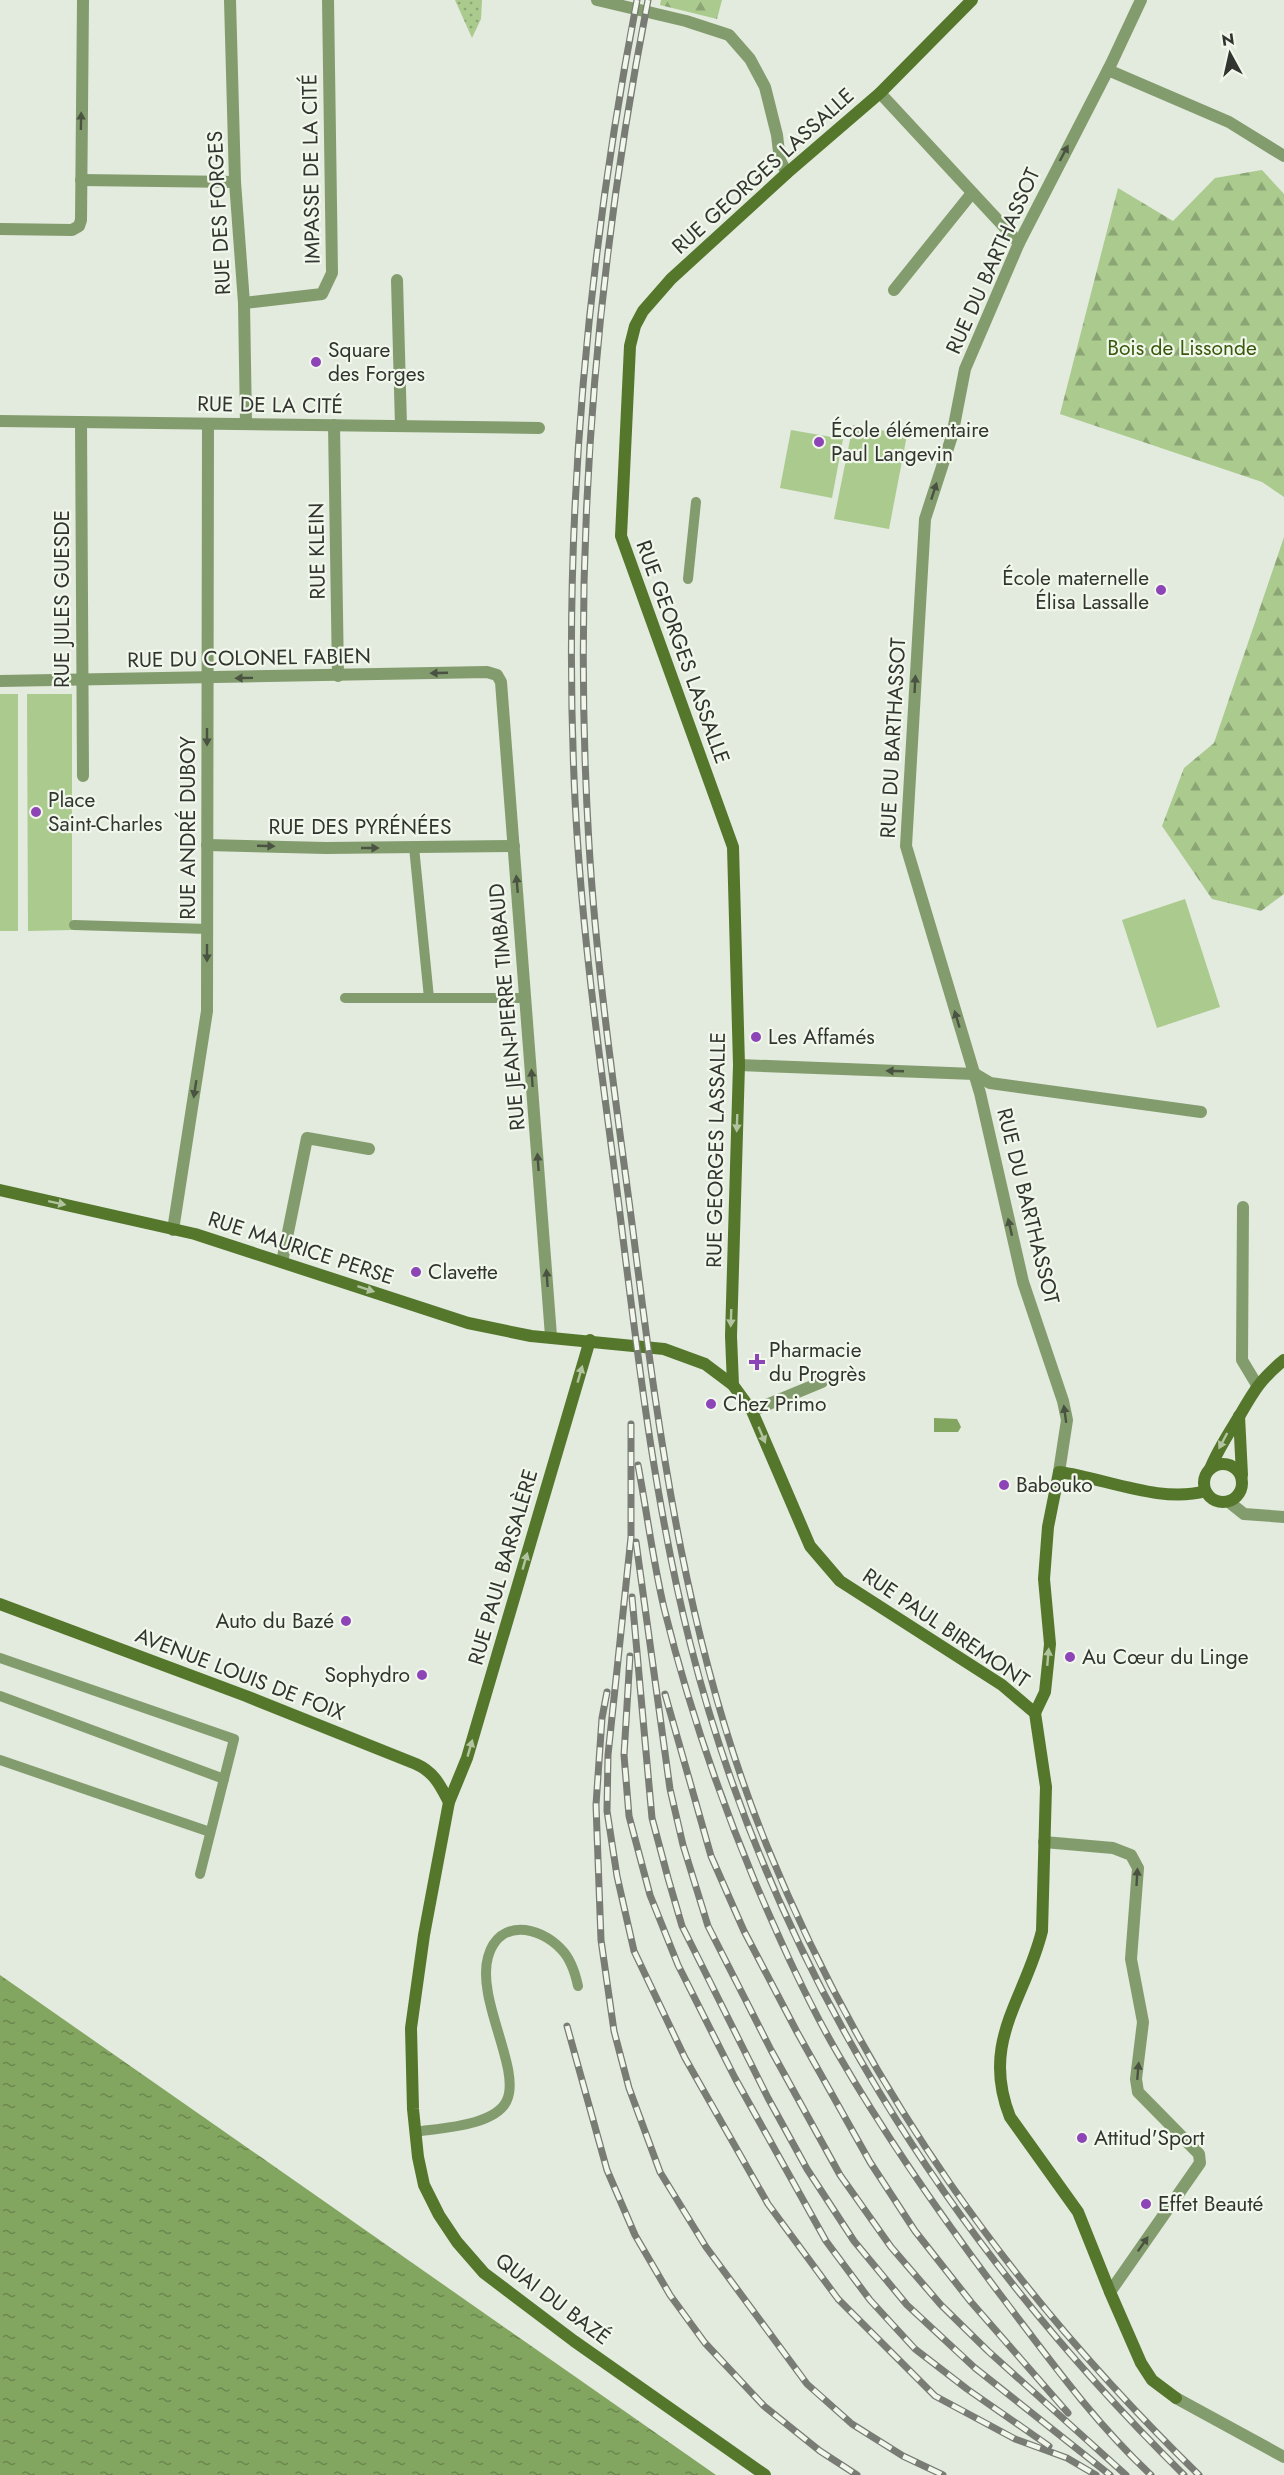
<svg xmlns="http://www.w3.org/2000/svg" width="1284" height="2475" font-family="Jost,sans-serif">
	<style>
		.grass { fill: url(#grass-dots) }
		.forest { fill: url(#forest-firs) }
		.park { fill: #aaca8e }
		.water { fill: url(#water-ripples) }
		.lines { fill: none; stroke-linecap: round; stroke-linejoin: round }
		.lane { stroke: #839c6d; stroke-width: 10 }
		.street { stroke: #839c6d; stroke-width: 12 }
		.secondary { stroke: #54772c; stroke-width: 12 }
		.rail-casing { stroke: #787c74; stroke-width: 7 }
		.rail { stroke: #f1f7eb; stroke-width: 4.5; stroke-dasharray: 14; stroke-linecap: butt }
		.oneway { fill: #4a5342 }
		.oneway2 { fill: #b2c49f }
		.poi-dot { fill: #8c44b7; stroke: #f1f7eb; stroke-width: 2 }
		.labels { text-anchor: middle; stroke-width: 4.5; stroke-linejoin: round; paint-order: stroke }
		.street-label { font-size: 21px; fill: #31342f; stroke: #f1f7eb }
		.park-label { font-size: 21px; fill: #39590d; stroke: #f1f7eb }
		.poi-label { font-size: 21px; fill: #31342f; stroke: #f1f7eb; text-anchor: start }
	</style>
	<defs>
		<pattern id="grass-dots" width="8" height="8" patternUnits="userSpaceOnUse" patternTransform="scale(1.5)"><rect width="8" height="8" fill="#aaca8e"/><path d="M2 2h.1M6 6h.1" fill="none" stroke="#8ba574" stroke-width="1.8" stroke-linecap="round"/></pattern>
		<pattern id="forest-firs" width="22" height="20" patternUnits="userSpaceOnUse" patternTransform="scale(1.5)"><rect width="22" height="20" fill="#aaca8e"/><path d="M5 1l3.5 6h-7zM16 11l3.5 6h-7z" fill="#8ba574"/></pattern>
		<pattern id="water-ripples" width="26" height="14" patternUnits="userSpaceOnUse" patternTransform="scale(1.5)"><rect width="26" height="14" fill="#82a55f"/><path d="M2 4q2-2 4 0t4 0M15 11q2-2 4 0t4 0" fill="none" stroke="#6b874f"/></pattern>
	</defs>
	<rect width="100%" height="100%" fill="#e3eade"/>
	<path class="grass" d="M455 0H482L481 19 472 38Z"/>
	<g class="forest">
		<path d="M661 0H722L717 19 660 5Z"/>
		<path d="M1262 170 1284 194V497L1262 482 1060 414 1118 188 1173 221 1215 178Z"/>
		<path d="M1284 537V894L1261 911 1212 899 1162 826 1184 768 1214 743Z"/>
	</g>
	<g class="park">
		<path d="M853 425 907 435 889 529 834 519Z"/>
		<path d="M791 430 843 439 832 498 780 488Z"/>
		<rect x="0" y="694" width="18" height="237"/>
		<path d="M27 694H72V930L28 931Z"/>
		<path d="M1185 899 1220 1007 1157 1028 1122 920Z"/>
	</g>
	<g class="water">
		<path d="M934 1418 957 1419 961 1427 958 1432H934Z"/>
		<path d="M0 1975 716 2475H0Z"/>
	</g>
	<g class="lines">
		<g class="lane">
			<path d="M688 579 696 502"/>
			<path d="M414 847 429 998"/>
			<path d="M74 925 208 929"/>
			<path d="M345 998H526"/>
			<path d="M0 1658 234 1739 200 1874"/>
			<path d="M0 1696 224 1779"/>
			<path d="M0 1760 210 1832"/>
			<path d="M415 2132C440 2128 496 2126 507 2100 521 2069 476 1999 488 1957 499 1918 539 1926 561 1949 571 1959 575 1972 578 1986"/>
		</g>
		<g class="street">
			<path d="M230 0 235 182 244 303 246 424"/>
			<path d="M597 0 686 21 729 35 750 59 765 87 777 135 780 160 787 173"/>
			<path d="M1108 70 1229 122 1284 156"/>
			<path d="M880 93 1019 243"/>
			<path d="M81 180 235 182"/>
			<path d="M0 229 72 230 79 226 81 220 83 0"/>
			<path d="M397 280 401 426"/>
			<path d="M894 290 972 193"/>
			<path d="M244 303 322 294 332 273 328 0"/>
			<path d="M0 421 539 428"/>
			<path d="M81 422 83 776"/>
			<path d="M334 425 338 676"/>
			<path d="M0 681 487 672 497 675 501 682 551 1336"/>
			<path d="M207 845 326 848 514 846"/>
			<path d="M739 1065 975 1074 990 1083 1201 1112"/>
			<path d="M1243 1207 1242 1360 1257 1385"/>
			<path d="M173 1230 207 1011 208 424"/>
			<path d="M282 1262 307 1138 369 1149"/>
			<path d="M752 1411 822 1382"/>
			<path d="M1059 1472 1067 1420 1063 1401 1023 1282 980 1093 906 846 925 519 952 436 965 369 1019 243 1111 64 1141 0"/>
			<path d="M1229 1502 1244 1514 1284 1517"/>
			<path d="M1044 1842 1113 1848 1131 1855 1138 1868 1131 1959 1143 2022 1136 2079 1138 2092 1199 2154 1200 2163 1110 2292"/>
			<path d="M1176 2398 1284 2457"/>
		</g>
		<g class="secondary">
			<path d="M0 1190 195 1234 468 1323 531 1336 664 1349 705 1364 733 1385 752 1411 810 1546 840 1581 1002 1685 1035 1713 1046 1787 1042 1931C1025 2000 980 2041 1010 2117L1078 2212 1110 2292 1141 2363 1152 2380 1176 2398"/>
			<path d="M590 1340 467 1758 449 1802 424 1935 411 2028 413 2109 418 2157 424 2185 439 2215 457 2242 484 2273 574 2341 765 2475"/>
			<path d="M733 1385 731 1336 739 1065 733 847 621 536 630 346 635 326 643 311 671 279 787 173 880 93 972 0"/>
			<path d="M1239 1416 1242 1475"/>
			<circle cx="1223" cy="1483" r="19"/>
			<path d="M1210 1469C1218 1449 1229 1433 1240 1415 1255 1389 1261 1379 1284 1360"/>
			<path d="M0 1604 246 1696 416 1764C434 1772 440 1785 449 1802"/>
			<path d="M1035 1713 1045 1692 1050 1644 1044 1579 1048 1527 1059 1472C1104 1478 1162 1504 1205 1491"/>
		</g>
		<defs>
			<g id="rail">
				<path d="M637 0C588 255 563 518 574 777 579 905 596 1032 613 1159 634 1321 650 1484 690 1643 771 1964 950 2244 1184 2475"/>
				<path d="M648 0C594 277 572 563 589 844 597 977 617 1108 634 1239 660 1446 688 1652 767 1846 866 2089 1012 2293 1199 2475"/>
				<path d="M631 1424V1537L608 1755 607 1811 617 1876 634 1951 685 2058 768 2204 838 2299 935 2396 1015 2439 1067 2458 1096 2475"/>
				<path d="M638 1465C647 1513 653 1561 664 1608 687 1701 718 1793 755 1882 780 1940 806 1999 838 2054 886 2137 941 2216 999 2293 1047 2356 1093 2421 1151 2475"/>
				<path d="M636 1542 670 1789 683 1845 708 1926 771 2050 840 2175 891 2247 941 2305 988 2351 1126 2475"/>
				<path d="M632 1597 652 1818 668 1878 682 1926 768 2098 807 2169 854 2241 907 2305 975 2368 1110 2475"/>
				<path d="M630 1656 624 1755 629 1816 650 1895 678 1965 735 2078 826 2241 870 2300 915 2349 967 2389 1049 2446"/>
				<path d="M607 1692 602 1718 596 1805 601 1940 614 2031 629 2088 660 2172 706 2247 807 2384 852 2424 903 2456 943 2475"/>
				<path d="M665 1694 711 1856 744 1931 797 2032 870 2162 915 2231 971 2302 1068 2413"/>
				<path d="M567 2026 607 2170 635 2235 670 2295 705 2343 764 2406 820 2451 857 2475"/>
			</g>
		</defs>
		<use href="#rail" class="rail-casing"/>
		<use href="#rail" class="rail"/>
	</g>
	<defs><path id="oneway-solid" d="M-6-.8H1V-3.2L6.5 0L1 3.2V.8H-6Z" transform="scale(1.5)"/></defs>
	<g class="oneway">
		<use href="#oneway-solid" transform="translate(81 121) rotate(-89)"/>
		<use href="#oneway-solid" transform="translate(1064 153) rotate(-62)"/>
		<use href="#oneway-solid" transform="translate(934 491) rotate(-72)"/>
		<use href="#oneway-solid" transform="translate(439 673) rotate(178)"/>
		<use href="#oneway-solid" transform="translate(244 678) rotate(179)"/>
		<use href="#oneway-solid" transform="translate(915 684) rotate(-87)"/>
		<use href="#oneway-solid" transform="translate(207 737) rotate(90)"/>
		<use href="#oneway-solid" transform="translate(266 846) rotate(2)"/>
		<use href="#oneway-solid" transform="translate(370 848)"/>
		<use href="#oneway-solid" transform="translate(517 884) rotate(-95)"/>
		<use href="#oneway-solid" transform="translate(207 953) rotate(90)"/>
		<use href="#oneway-solid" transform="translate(957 1019) rotate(-107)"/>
		<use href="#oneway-solid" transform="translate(895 1071) rotate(-178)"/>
		<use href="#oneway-solid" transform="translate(532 1078) rotate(-94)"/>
		<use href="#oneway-solid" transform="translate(195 1089) rotate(99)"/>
		<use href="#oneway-solid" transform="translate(538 1162) rotate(-94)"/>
		<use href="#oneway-solid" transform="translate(1010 1227) rotate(-103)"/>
		<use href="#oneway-solid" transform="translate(547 1278) rotate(-94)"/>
		<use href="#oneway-solid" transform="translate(1065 1414) rotate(-98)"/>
		<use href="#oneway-solid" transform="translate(1137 1877) rotate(-87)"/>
		<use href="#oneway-solid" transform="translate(1138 2071) rotate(-85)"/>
		<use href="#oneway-solid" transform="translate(1143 2244) rotate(-55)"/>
	</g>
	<g class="oneway2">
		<use href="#oneway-solid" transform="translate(737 1123) rotate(92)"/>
		<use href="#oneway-solid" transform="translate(57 1203) rotate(12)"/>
		<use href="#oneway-solid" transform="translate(366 1289) rotate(18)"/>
		<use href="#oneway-solid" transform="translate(731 1318) rotate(92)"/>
		<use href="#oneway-solid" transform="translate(580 1374) rotate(-74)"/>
		<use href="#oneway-solid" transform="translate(762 1435) rotate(67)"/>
		<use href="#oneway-solid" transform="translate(1223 1441) rotate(118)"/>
		<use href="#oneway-solid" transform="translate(525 1561) rotate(-74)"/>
		<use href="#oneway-solid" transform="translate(1048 1657) rotate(-85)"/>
		<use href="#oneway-solid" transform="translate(470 1748) rotate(-74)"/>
	</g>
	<g class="poi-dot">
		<circle cx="316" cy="362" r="6"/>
		<circle cx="819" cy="442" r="6"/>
		<circle cx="1161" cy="590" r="6"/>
		<circle cx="36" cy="812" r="6"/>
		<circle cx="756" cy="1037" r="6"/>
		<circle cx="416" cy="1272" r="6"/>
		<path d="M754 1353h6v6h6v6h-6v6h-6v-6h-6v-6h6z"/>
		<circle cx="711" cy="1404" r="6"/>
		<circle cx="1004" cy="1485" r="6"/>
		<circle cx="346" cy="1621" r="6"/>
		<circle cx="1070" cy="1657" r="6"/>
		<circle cx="422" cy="1675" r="6"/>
		<circle cx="1082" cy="2138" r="6"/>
		<circle cx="1146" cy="2204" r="6"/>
	</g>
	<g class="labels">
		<g class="street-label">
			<text transform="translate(311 169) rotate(-91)" y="7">IMPASSE DE LA CITÉ</text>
			<text transform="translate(763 171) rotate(-42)" y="7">RUE GEORGES LASSALLE</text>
			<text transform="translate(219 213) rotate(-93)" y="7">RUE DES FORGES</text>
			<text transform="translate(993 261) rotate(-66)" y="7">RUE DU BARTHASSOT</text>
			<text transform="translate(270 405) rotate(1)" y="7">RUE DE LA CITÉ</text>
			<text transform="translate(317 551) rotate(-91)" y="7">RUE KLEIN</text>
			<text transform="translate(62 599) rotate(-90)" y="7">RUE JULES GUESDE</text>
			<text transform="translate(683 652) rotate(70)" y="7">RUE GEORGES LASSALLE</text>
			<text transform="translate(249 658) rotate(-1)" y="7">RUE DU COLONEL FABIEN</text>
			<text transform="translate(893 738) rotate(-87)" y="7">RUE DU BARTHASSOT</text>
			<text x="360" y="834">RUE DES PYRÉNÉES</text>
			<text transform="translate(188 828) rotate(-90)" y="7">RUE ANDRÉ DUBOY</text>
			<text transform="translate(507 1007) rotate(-95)" y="7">RUE JEAN-PIERRE TIMBAUD</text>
			<text transform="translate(716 1150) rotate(-89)" y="7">RUE GEORGES LASSALLE</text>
			<text transform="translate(1028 1206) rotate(76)" y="7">RUE DU BARTHASSOT</text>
			<text transform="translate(301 1248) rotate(18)" y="7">RUE MAURICE PERSE</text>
			<text transform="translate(503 1567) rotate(-74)" y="7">RUE PAUL BARSALÈRE</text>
			<text transform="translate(946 1628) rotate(34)" y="7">RUE PAUL BIREMONT</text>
			<text transform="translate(240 1674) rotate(21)" y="7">AVENUE LOUIS DE FOIX</text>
			<text transform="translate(553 2299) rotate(37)" y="7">QUAI DU BAZÉ</text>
		</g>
		<g class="park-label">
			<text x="1182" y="355">Bois de Lissonde</text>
		</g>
		<g class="poi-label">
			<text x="328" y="357">Square<tspan x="328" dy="24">des Forges</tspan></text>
			<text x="831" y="437">École élémentaire<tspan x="831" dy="24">Paul Langevin</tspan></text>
			<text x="1149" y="585" text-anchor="end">École maternelle<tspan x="1149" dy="24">Élisa Lassalle</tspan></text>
			<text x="48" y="807">Place<tspan x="48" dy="24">Saint-Charles</tspan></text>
			<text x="768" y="1044">Les Affamés</text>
			<text x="428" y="1279">Clavette</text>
			<text x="769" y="1357">Pharmacie<tspan x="769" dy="24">du Progrès</tspan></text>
			<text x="723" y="1411">Chez Primo</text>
			<text x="1016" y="1492">Babouko</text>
			<text x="334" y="1628" text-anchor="end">Auto du Bazé</text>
			<text x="1082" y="1664">Au Cœur du Linge</text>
			<text x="410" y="1682" text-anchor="end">Sophydro</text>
			<text x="1094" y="2145">Attitud'Sport</text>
			<text x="1158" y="2211">Effet Beauté</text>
		</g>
	</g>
	<g transform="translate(1230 54) rotate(352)" stroke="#f1f7eb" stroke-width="4.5" paint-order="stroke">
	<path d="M0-4.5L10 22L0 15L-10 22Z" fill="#31342f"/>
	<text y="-9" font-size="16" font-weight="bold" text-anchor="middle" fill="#31342f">N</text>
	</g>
</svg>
